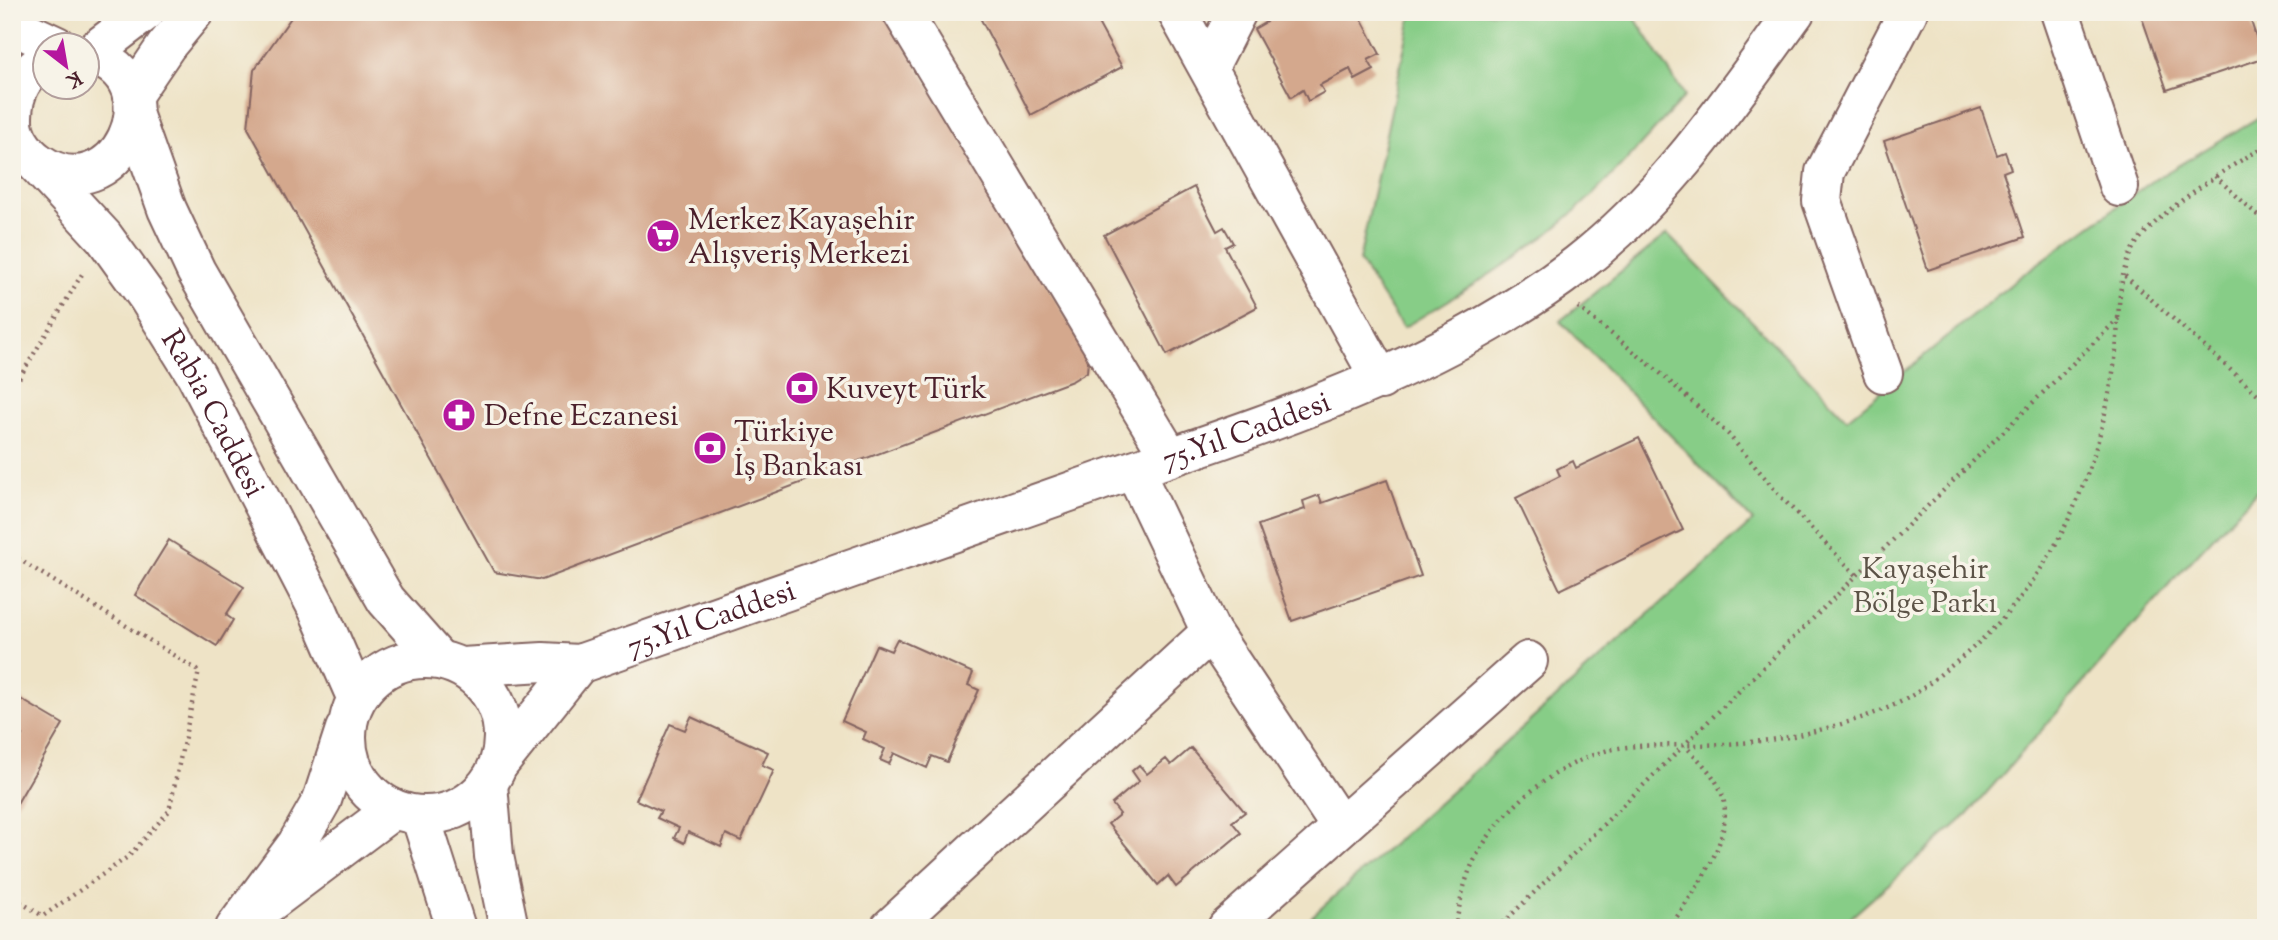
<svg xmlns="http://www.w3.org/2000/svg" width="2278" height="940" font-family="'Sorts Mill Goudy',serif">
	<style>
		.green { fill: #87cd87; stroke: #687659; stroke-width: 2 }
		.building { fill: #d4a88d }
		.lines { fill: none; stroke-linecap: round; stroke-linejoin: round }
		.minor-casing { stroke: #836461; stroke-width: 42 }
		.path { stroke: #836461; stroke-width: 4.5; stroke-dasharray: 2 5; stroke-linecap: butt }
		.minor { stroke: #fff; stroke-width: 38 }
		.labels { text-anchor: middle; stroke-width: 7; stroke-linejoin: round; paint-order: stroke }
		.poi-label { font-size: 30px; fill: #4a1f2b; stroke: #f7f3e8; text-anchor: start }
		.street-label { font-size: 30px; fill: #4a1f2b; stroke: #f7f3e8 }
		.park-label { font-size: 30px; fill: #5c5347; stroke: #f7f3e8 }
	</style>
	<rect width="100%" height="100%" fill="#f7f3e8"/>
	<filter id="ink" filterUnits="userSpaceOnUse"><feTurbulence type="fractalNoise" baseFrequency=".0143" numOctaves="2"/><feDisplacementMap in="SourceGraphic" scale="14" xChannelSelector="R" yChannelSelector="G"/><feConvolveMatrix kernelMatrix="1 2 1 2 8 2 1 2 1" color-interpolation-filters="sRGB"/></filter>
	<filter id="wash" filterUnits="userSpaceOnUse"><feTurbulence type="fractalNoise" baseFrequency=".00686" numOctaves="4" result="noise"/><feDisplacementMap in="SourceGraphic" scale="28" xChannelSelector="R" yChannelSelector="G"/><feGaussianBlur stdDeviation="1.57" result="paint"/><feColorMatrix in="noise" values="0 0 0 0 0 0 0 0 0 0 0 0 0 0 0 0 0 1.4 0 .05"/><feComposite in="paint" operator="in"/></filter>
	<g filter="url(#wash)">
		<rect width="100%" height="100%" fill="#eee3c6"/>
		<g class="green">
			<path d="M1412 12H1631L1685 96C1642 143 1600 193 1550 232 1503 268 1453 298 1403 328L1359 261Z"/>
			<path d="M2266 113V481L2178 575 1967 815 1839 928H1299L1753 521 1560 321 1667 234 1847 419 2022 275 2154 180Z"/>
		</g>
		<g id="blocks">
			<g class="building">
				<path d="M295 12H886L1082 344 1088 361 1087 372 1072 381 542 580 494 572 248 128 254 70Z"/>
				<path d="M977 12H1092L1122 67 1031 115Z"/>
				<path d="M1261 12H1372L1361 18 1380 54 1368 60 1374 70 1355 80 1350 69 1320 85 1324 92 1308 101 1303 90 1291 97 1254 29 1266 22Z"/>
				<path d="M2140 12H2248L2263 58 2167 90Z"/>
				<path d="M1981 108 1997 155 2005 152 2011 169 2003 172 2025 237 1928 270 1884 141Z"/>
				<path d="M1194 187 1217 231 1224 227 1233 243 1225 247 1257 307 1167 355 1104 235Z"/>
				<path d="M1639 438 1683 530 1560 590 1516 498 1560 476 1557 469 1573 461 1576 468Z"/>
				<path d="M1387 480 1421 576 1292 621 1258 525 1305 509 1303 501 1319 495 1322 503Z"/>
				<path d="M169 540 244 587 226 615 233 620 217 646 135 595Z"/>
				<path d="M897 639 973 673 968 685 979 690 947 762 932 756 927 768 894 753 889 764 880 760 885 749 863 739 866 732 842 721 876 645 891 651Z"/>
				<path d="M12 694 63 724 12 812V752L22 735 12 729Z"/>
				<path d="M691 717 768 752 762 765 774 770 741 841 726 834 721 847 688 832 684 843 674 838 679 828 657 818 661 811 636 800 670 724 685 730Z"/>
				<path d="M1191 748 1245 812 1232 822 1241 833 1176 887 1168 876 1158 885 1108 824 1120 814 1112 804 1139 781 1132 771 1139 765 1147 774 1166 759 1171 765Z"/>
			</g>
		</g>
	</g>
	<g filter="url(#ink)">
		<use href="#blocks" fill-opacity="0" stroke="#836461" stroke-width="2"/>
		<g class="lines">
			<defs>
				<g id="minor">
					<path d="M902 12 1170 457"/>
					<path d="M1177 12 1381 380"/>
					<path d="M2060 12 2119 187"/>
					<path d="M12 25 57 46"/>
					<path d="M90 54 145 12"/>
					<path d="M46 60C24 73 13 91 13 117 12 135 24 152 38 162 115 217 181 79 88 54"/>
					<path d="M1209 67 1237 12"/>
					<path d="M132 96 166 46 194 12"/>
					<path d="M134 116 167 209 196 271 386 600 438 659"/>
					<path id="s1" d="M30 157 104 237 148 298 196 375 318 610 356 697"/>
					<path d="M1883 373 1822 201 1825 172 1908 12"/>
					<path d="M1134 470 1211 632 1340 826"/>
					<circle cx="425" cy="737" r="78"/>
					<path id="s2" d="M462 667 543 662 579 664C751 604 923 543 1095 483 1262 425 1436 373 1578 264 1667 195 1729 102 1795 12"/>
					<path d="M499 764 579 664"/>
					<path d="M488 784 494 856 509 928"/>
					<path d="M420 815 456 928"/>
					<path d="M269 903 394 809"/>
					<path d="M235 928 297 844 322 800 345 729"/>
					<path d="M890 928 1211 632"/>
					<path d="M1227 928 1528 661"/>
				</g>
			</defs>
			<use href="#minor" class="minor-casing"/>
			<g class="path">
				<path d="M2215 176 2266 223"/>
				<path d="M2125 276 2262 398 2266 394"/>
				<path d="M1578 307 1659 372 1728 434 1781 497 1857 576"/>
				<path d="M12 390 84 271"/>
				<path d="M12 555 199 671 169 811 129 856 43 916 12 897"/>
				<path d="M1455 928C1459 908 1463 885 1471 867 1494 815 1550 767 1605 751 1635 743 1668 746 1699 745 1732 744 1766 742 1798 735 1834 727 1886 713 1916 693 1928 685 1939 675 1951 666 2048 591 2096 484 2114 366 2120 331 2115 287 2130 254 2146 218 2231 165 2266 146"/>
				<path d="M1498 928 2119 318"/>
				<path d="M1669 928C1693 893 1740 834 1720 789 1712 772 1698 759 1685 746"/>
			</g>
			<use href="#minor" class="minor"/>
		</g>
	</g>
	<defs>
		<symbol id="supermarket-disc" viewBox="-11 -11 22 22"><circle r="9.5" fill="#b5179e" stroke="#f7f3e8"/><path d="M-6-5.5h2.5l.6 2H6L4.5 2H-2.5L-4.4-4H-6ZM-1.5 3.2a1.3 1.3 0 1 0 .1 0ZM3 3.2a1.3 1.3 0 1 0 .1 0Z" fill="#fff"/></symbol>
		<symbol id="bank-disc" viewBox="-11 -11 22 22"><circle r="9.5" fill="#b5179e" stroke="#f7f3e8"/><path d="M-6-4H6V4H-6ZM0-2.3a2.3 2.3 0 1 0 0 4.6a2.3 2.3 0 1 0 0-4.6Z" fill="#fff"/></symbol>
		<symbol id="pharmacy-disc" viewBox="-11 -11 22 22"><circle r="9.5" fill="#b5179e" stroke="#f7f3e8"/><path d="M-2-6h4v4h4v4h-4v4h-4v-4h-4v-4h4Z" fill="#fff"/></symbol>
	</defs>
	<g fill-rule="evenodd">
		<use href="#supermarket-disc" x="644" y="217" width="38" height="38"/>
		<use href="#bank-disc" x="783" y="369" width="38" height="38"/>
		<use href="#pharmacy-disc" x="440" y="396" width="38" height="38"/>
		<use href="#bank-disc" x="691" y="429" width="38" height="38"/>
	</g>
	<g class="labels">
		<g class="poi-label">
			<text x="688" y="229">Merkez Kayaşehir<tspan x="688" dy="34">Alışveriş Merkezi</tspan></text>
			<text x="826" y="398">Kuveyt Türk</text>
			<text x="484" y="425">Defne Eczanesi</text>
			<text x="734" y="441">Türkiye<tspan x="734" dy="34">İş Bankası</tspan></text>
		</g>
		<g class="street-label">
			<text dy="10" stroke="none"><textPath href="#s1" startOffset="317">Rabia Caddesi</textPath></text>
			<text dy="10" stroke="none"><textPath href="#s2" startOffset="824">75.Yıl Caddesi</textPath></text>
			<text dy="10" stroke="none"><textPath href="#s2" startOffset="257">75.Yıl Caddesi</textPath></text>
		</g>
		<g class="park-label">
			<text x="1925" y="578">Kayaşehir<tspan x="1925" dy="34">Bölge Parkı</tspan></text>
		</g>
	</g>
	<rect width="2278" height="940" fill="none" stroke="#f7f3e8" stroke-width="42"/>
	<g transform="translate(66 66) rotate(149)"><circle r="33" fill="#f7f3e8" stroke="#b29e9c" stroke-width="2"/>
	<path d="M0-5L12 26L0 18L-12 26Z" fill="#b5179e"/>
	<text y="-10" font-size="19" font-weight="bold" text-anchor="middle" fill="#4a1f2b">K</text>
	</g>
</svg>
